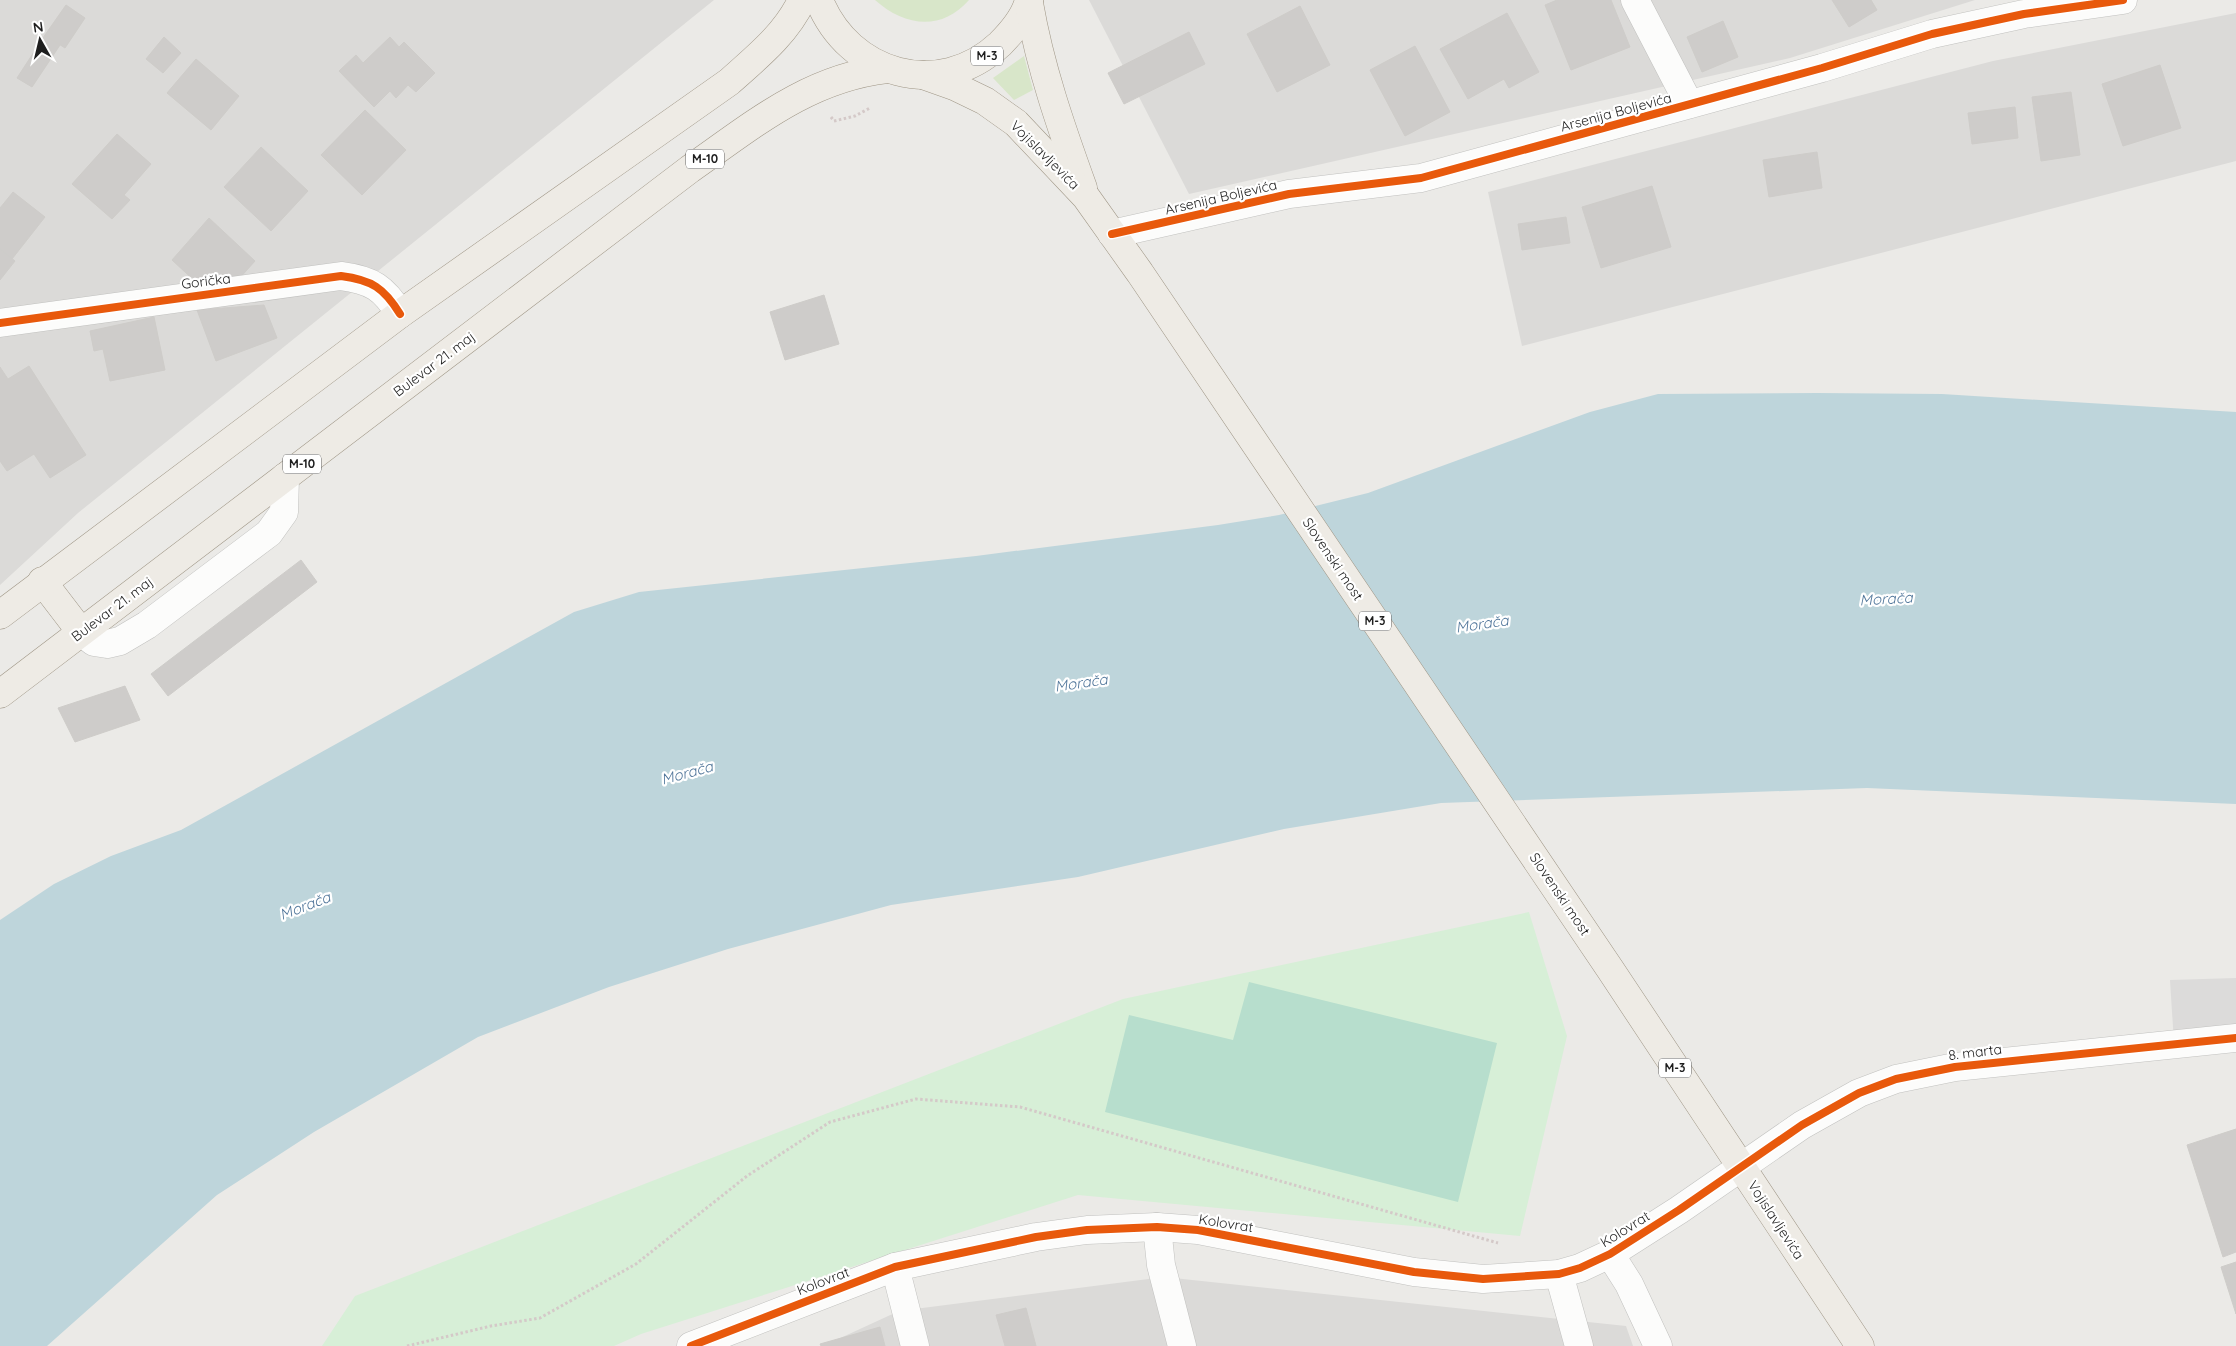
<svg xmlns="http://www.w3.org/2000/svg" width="2236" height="1346" font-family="Quicksand,sans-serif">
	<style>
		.residential { fill: #dbdad8 }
		.grass { fill: #d8e6c9 }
		.park { fill: #d7efd7 }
		.pitch { fill: #b7decd }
		.parking { fill: #dcdbda }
		.water { fill: #bed5db }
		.building { fill: #ceccca; stroke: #ceccc9 }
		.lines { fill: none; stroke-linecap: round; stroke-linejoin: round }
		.minor-casing { stroke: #c1c1bf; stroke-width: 29 }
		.major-casing { stroke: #9f9686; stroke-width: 29 }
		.path { stroke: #d4c9c8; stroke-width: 3; stroke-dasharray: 2.5 2.5; stroke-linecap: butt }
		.minor { stroke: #fcfcfb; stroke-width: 28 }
		.major { stroke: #eeebe5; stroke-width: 28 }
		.cycleway-casing { stroke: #fff; stroke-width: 11 }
		.cycleway { stroke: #e8590c; stroke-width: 8 }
		.labels { text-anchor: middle; stroke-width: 4.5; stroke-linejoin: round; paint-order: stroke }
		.shield { fill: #fff; stroke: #626262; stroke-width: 1 }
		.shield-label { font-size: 12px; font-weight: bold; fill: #1e1e1e }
		.street-label { font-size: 14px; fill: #1e1e1e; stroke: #fff }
		.water-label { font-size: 15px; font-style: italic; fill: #52779b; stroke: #fff }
	</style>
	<rect width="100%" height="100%" fill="#ebeae7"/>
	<g class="residential">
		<path d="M0 0H714L78 513 0 585Z"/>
		<path d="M1089 0H1975L1790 58 1189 194Z"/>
		<path d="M2236 13V161L1522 346 1488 192 1993 61Z"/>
		<path d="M1164 1277 1626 1326 1633 1346H823L899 1311Z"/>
	</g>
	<g class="grass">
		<path d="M875 0H969C941 32 904 26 875 0Z"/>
		<path d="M1024 56 1033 90 1014 100 993 78Z"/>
	</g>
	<path class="park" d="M1529 912 1567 1036 1520 1236 1078 1195 641 1334 614 1346H322L355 1296 1123 999Z"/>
	<path class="pitch" d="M1249 982 1497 1043 1458 1202 1105 1112 1129 1015 1233 1040Z"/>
	<path class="parking" d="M2236 978V1038L2174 1043 2170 980Z"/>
	<path class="water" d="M1817 393 1942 394 2236 412V804L1867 788 1441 803 1284 829 1078 877 891 905 728 949 609 987 478 1037 314 1132 217 1195 47 1346H0V920L54 884 111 856 181 830 574 612 639 592 976 556 1218 525 1279 515 1368 493 1590 412 1658 394Z"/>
	<g class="building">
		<path d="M1557 0H1611L1630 47 1571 70 1545 5Z"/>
		<path d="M1832 0H1871L1877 10 1849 27Z"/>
		<path d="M66 5 85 18 65 48 45 35Z"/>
		<path d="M1300 6 1330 65 1277 92 1247 34Z"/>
		<path d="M1507 13 1539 72 1509 88 1504 79 1468 99 1440 49Z"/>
		<path d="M1723 21 1738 57 1702 72 1687 37Z"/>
		<path d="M1189 32 1205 64 1124 104 1108 73Z"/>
		<path d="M45 35 60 45 32 87 17 78Z"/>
		<path d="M164 37 181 53 163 73 146 59Z"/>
		<path d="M390 37 399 47 404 42 435 73 416 92 408 85 396 98 390 91 374 107 339 71 356 55 363 63Z"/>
		<path d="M1415 46 1450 112 1405 136 1370 70Z"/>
		<path d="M196 59 239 96 211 130 167 93Z"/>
		<path d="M2160 65 2181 128 2123 146 2102 84Z"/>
		<path d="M2071 92 2080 155 2041 161 2032 97Z"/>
		<path d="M2015 107 2018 138 1972 144 1968 113Z"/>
		<path d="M365 110 406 150 362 195 321 155Z"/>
		<path d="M117 134 151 164 124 195 130 200 112 219 72 184Z"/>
		<path d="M261 147 308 191 271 231 224 187Z"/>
		<path d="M1817 152 1822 188 1769 197 1763 160Z"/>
		<path d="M1652 186 1671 247 1601 268 1582 207Z"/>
		<path d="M13 192 45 217 12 259 0 249V208Z"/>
		<path d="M1566 217 1570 243 1522 250 1518 224Z"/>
		<path d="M209 218 255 261 237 281 199 285 172 260Z"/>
		<path d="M0 249 15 261 0 280Z"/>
		<path d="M824 295 839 344 785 360 770 312Z"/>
		<path d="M264 305 277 338 216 361 197 310Z"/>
		<path d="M154 317 165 370 110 381 103 349 94 351 90 331Z"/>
		<path d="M29 366 86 455 50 478 34 454 7 471 0 461V367L8 379Z"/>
		<path d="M301 560 317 582 168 696 151 674Z"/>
		<path d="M125 686 140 720 75 742 58 708Z"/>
		<path d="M2236 1129V1252L2223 1257 2187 1145Z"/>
		<path d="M2236 1262V1314L2221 1267Z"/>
		<path d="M1026 1308 1036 1346H1005L996 1315Z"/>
		<path d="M880 1327 885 1346H821L820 1344Z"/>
	</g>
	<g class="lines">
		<defs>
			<g id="minor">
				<path d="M1635 0 1689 104"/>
				<path d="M1112 234 1289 194 1421 178 1822 68 1932 34 2024 14 2123 0"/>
				<path d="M0 323 341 276C372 280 384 288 400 314"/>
				<path d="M81 632 94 642 107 644 120 641 147 625 269 533 284 512 285 477"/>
				<path d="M1157 1227 1161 1265 1182 1346"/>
				<path d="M1610 1254 1629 1284 1658 1346"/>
				<path d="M895 1267 915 1346"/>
				<path d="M1559 1274 1579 1346"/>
				<path d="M691 1346 895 1267 1036 1237 1087 1230 1157 1227 1198 1230 1414 1272 1483 1279 1559 1274 1580 1268 1610 1254 1679 1210 1802 1125 1859 1093 1896 1079 1955 1067 2236 1038"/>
			</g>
			<g id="major">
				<path d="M819 0C849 75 939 101 1000 44 1012 32 1025 17 1029 0"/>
				<path d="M1029 3C1040 67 1061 127 1083 188"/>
				<path d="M923 75 954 86 985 101 1016 123 1086 197 1140 273 1610 969 1860 1346"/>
				<path d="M42 581 81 632"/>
				<path d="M0 615 400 314 729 82C757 57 786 34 802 0"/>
				<path d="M0 694 690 169C753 125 808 78 887 69"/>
			</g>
		</defs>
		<use href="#minor" class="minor-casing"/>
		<use href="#major" class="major-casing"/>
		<g class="path">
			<path d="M831 117 834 121 855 116 870 108"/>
			<path d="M407 1346 491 1326 540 1318 636 1264 747 1176 830 1122 916 1099 1020 1107 1498 1243"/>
		</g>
		<use href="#minor" class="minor"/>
		<use href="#major" class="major"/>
		<defs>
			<g id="cycleway">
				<path d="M1112 234 1289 194 1421 178 1822 68 1932 34 2024 14 2123 0"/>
				<path d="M0 323 341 276C372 280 384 288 400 314"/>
				<path d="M691 1346 895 1267 1036 1237 1087 1230 1157 1227 1198 1230 1414 1272 1483 1279 1559 1274 1580 1268 1610 1254 1679 1210 1802 1125 1859 1093 1896 1079 1955 1067 2236 1038"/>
			</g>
		</defs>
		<use href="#cycleway" class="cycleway-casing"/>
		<use href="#cycleway" class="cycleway"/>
	</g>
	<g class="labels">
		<g class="shield">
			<rect x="971" y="46.5" width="32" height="19" rx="4"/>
			<rect x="686" y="149.5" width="38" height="19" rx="4"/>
			<rect x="283" y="454.5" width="38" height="19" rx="4"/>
			<rect x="1359" y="611.5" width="32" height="19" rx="4"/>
			<rect x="1659" y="1058.5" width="32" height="19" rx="4"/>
		</g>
		<g class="shield-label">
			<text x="987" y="60">M-3</text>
			<text x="705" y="163">M-10</text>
			<text x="302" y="468">M-10</text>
			<text x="1375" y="625">M-3</text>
			<text x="1675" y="1072">M-3</text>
		</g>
		<g class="street-label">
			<text transform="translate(1616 112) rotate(-15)" y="5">Arsenija Boljevića</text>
			<text transform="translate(1045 155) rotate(45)" y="5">Vojislavljevića</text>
			<text transform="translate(1221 197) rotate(-13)" y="5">Arsenija Boljevića</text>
			<text transform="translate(206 281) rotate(-7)" y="5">Gorička</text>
			<text transform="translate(434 364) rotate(-37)" y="5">Bulevar 21. maj</text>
			<text transform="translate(1333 559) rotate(56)" y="5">Slovenski most</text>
			<text transform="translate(112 609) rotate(-37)" y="5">Bulevar 21. maj</text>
			<text transform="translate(1560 894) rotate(56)" y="5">Slovenski most</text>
			<text transform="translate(1975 1052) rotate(-7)" y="5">8. marta</text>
			<text transform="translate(1776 1220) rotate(57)" y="5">Vojislavljevića</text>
			<text transform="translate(1226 1223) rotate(9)" y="5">Kolovrat</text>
			<text transform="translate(1625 1229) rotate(-32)" y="5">Kolovrat</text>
			<text transform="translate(823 1281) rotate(-21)" y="5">Kolovrat</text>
		</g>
		<g class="water-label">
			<text transform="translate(1886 599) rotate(-3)" y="5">Morača</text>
			<text transform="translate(1482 624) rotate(-8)" y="5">Morača</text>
			<text transform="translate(1081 683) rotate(-8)" y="5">Morača</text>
			<text transform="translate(687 773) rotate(-15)" y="5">Morača</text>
			<text transform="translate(305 906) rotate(-21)" y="5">Morača</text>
		</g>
	</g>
	<g transform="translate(40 40) rotate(352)" stroke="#ffffff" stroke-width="4" paint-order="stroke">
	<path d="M0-4L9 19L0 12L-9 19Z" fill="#1e1e1e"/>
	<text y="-8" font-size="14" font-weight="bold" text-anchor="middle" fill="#1e1e1e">N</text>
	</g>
</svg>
